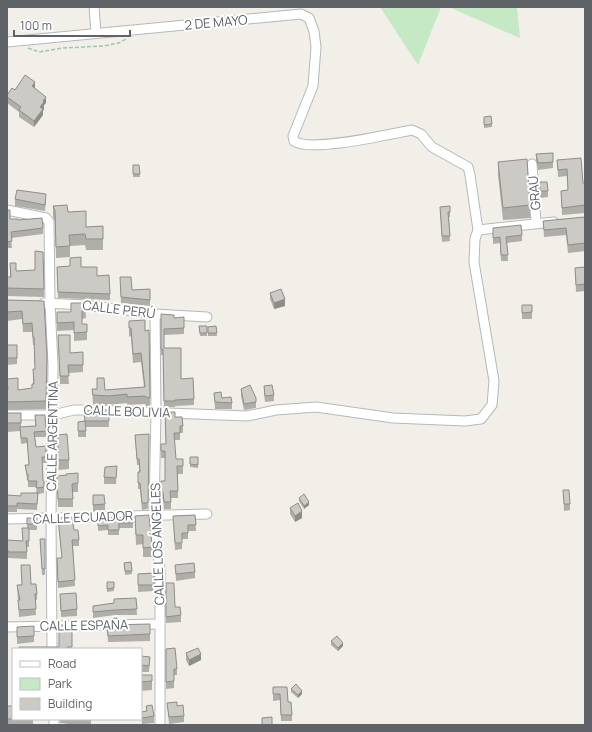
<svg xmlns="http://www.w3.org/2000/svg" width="592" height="732" font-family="Manrope,sans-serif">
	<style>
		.green { fill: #c5e8c5 }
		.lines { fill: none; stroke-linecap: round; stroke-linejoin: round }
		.minor-casing { stroke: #b5b8bc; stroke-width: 11 }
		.path { stroke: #9cc7a9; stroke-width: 1.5; stroke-dasharray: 4 2; stroke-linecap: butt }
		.minor { stroke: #fff; stroke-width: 9 }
		.wall { fill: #afaea9 }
		.shaded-wall { fill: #8f8d8a }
		.building { fill: #cccac5; stroke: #8f8d8a }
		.labels { text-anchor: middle; stroke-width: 4; stroke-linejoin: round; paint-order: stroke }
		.street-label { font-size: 13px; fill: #5f6368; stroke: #fff }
	</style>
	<rect width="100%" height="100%" fill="#f1efe8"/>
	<g class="green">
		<path d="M380 7H441L418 65Z"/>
		<path d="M449 7H517L520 38Z"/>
	</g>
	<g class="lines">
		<defs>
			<g id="minor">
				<path d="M94 7 96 33"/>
				<path d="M7 42 301 14 309 18 314 31 316 47 313 86 293 136 294 141C311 153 390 134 412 130L421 134 432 147 468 167 470 175 478 230 475 239 474 262 494 381 492 405 481 419 465 421 393 418 316 407 276 410 247 416 90 410H74L53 415H7"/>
				<path d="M532 164 536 223"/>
				<path d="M7 210 46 218 49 222 50 303 53 365 51 518 52 649"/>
				<path d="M478 230 554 222"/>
				<path d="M44 303 85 305 155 314 207 317"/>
				<path d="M155 314 156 412 154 515 160 571V725"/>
				<path d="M7 519 207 514"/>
				<path d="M7 627 160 624"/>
				<path d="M54 719V725"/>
			</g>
		</defs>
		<use href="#minor" class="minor-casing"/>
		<path class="path" d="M28 48 39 52 63 48 103 46 119 43 126 39"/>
		<use href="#minor" class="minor"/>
	</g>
	<g class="wall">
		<path d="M35 88 46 103 44 105V109L43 111V115L34 127 19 117V112L7 103V95L15 90Z"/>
		<path d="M484 117 492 124V127L484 128Z"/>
		<path d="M536 154 553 162V168L538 170 536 160Z"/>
		<path d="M557 160 583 183H585V213L562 215 561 191 568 190 567 176 558 177Z"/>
		<path d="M498 162 530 205V218L503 220 498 175Z"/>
		<path d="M133 165H139L140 177H133Z"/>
		<path d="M540 182 548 191V197L540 198Z"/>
		<path d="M15 199 46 200 45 211 15 206Z"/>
		<path d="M53 206 68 212 86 227 103 226V250H86L85 245 70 246V257L56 258 55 222 53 217Z"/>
		<path d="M450 206V217H449L450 241 442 242 440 207Z"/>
		<path d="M7 210 10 219 18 220 43 228V234L11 238 12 248H7Z"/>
		<path d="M585 217V251L568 253 566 235 544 237 543 221Z"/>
		<path d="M493 228 522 235V241L507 243 508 261H501L500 243 493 244Z"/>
		<path d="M43 252 44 297 7 296V277H10V263L16 271 35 270Z"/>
		<path d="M57 267H81L97 276 110 294V300L58 298Z"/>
		<path d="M585 267V291L576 292 575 268Z"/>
		<path d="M120 277 132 290 150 289V306L121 303Z"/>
		<path d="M270 293 285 306 274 309 270 299Z"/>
		<path d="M7 300 44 301 47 357 46 409 7 410V379L18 390 32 388 33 384V369H35L34 345H33L32 332H23L22 319 7 321Z"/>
		<path d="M85 303 86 318 82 319V324H87V340L74 341V330L57 331V312H71Z"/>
		<path d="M522 305 532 312V319H522Z"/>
		<path d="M161 314 174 318 184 317V334L164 335V348L181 379 194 399V405L175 406V407H164L163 355H161Z"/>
		<path d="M129 321 145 331 149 330 150 406H146L145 404 127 405V403L108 405 93 404 92 389H97V378L105 390 144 387 141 362 133 363 131 336 129 337Z"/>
		<path d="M199 326H207V336H200Z"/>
		<path d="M216 326 217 336H208V327Z"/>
		<path d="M58 335 70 353 83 352V372L68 373 69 384H60Z"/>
		<path d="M7 345H17V364L7 365Z"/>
		<path d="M264 386 274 395V401L265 402 264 393Z"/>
		<path d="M241 389 256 398V408L244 410 241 396Z"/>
		<path d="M214 393 232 403V409H215Z"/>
		<path d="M108 410 109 427H86V437H78V422L85 421 84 411Z"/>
		<path d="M165 412 175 417 183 426V433H180V440H174L176 459H183V474H178V498H171V509H164L163 499H160L161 481H165V458H161V444H166Z"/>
		<path d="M7 413H21V427L35 426V415L46 431V437H35L36 447 46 446V463H42L43 481H44V493L38 494 37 510 17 509V512H7V495L21 496 36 493 37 487H28V480H27L25 465H29L27 443 21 444 20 431 7 432Z"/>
		<path d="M149 434 148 509 142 510 140 489H138V472H139V465H137L135 435Z"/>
		<path d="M198 457V468L190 467V464Z"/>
		<path d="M58 460H69V469L58 470Z"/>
		<path d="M117 466 116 484H104V477Z"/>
		<path d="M78 483V492H73V507H58L57 485Z"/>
		<path d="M563 490 570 504V510L564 511Z"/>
		<path d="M93 495 105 504V510L93 511Z"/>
		<path d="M299 498 309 505 304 509 299 501Z"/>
		<path d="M290 508 302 518 295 522 290 514Z"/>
		<path d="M195 515 196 531H188V539H182V549L175 550 173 516Z"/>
		<path d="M135 516 152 547V557H143V544L136 545Z"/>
		<path d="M133 517V528H119V535H108V530L98 531V518Z"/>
		<path d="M27 518H37V530H29V547H27V559L8 558V556H7V540L23 541 22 528H27Z"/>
		<path d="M58 518 74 530 79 540V546H73L75 586 58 588 57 558H62Z"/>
		<path d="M40 539H45V575H42Z"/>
		<path d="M131 562 132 574 125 575 124 563Z"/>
		<path d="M175 565 195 572V578L176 581Z"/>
		<path d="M154 573V591L138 592V574Z"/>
		<path d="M107 582H114V591L107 592Z"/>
		<path d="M166 583 175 607 181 615V622L166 623Z"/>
		<path d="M31 584 37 594V600H35L36 615 19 617 17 585Z"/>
		<path d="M60 594 77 609V616L61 617Z"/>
		<path d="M136 598 137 615H115L93 618V606L114 603Z"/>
		<path d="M150 624V641L108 642 107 625Z"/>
		<path d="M17 627 34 636V642L17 644Z"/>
		<path d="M66 630H72V649H19L59 647Z"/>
		<path d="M331 641 343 646 338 651 331 645Z"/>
		<path d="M166 649 177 669V675H174V688L166 689Z"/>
		<path d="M186 653 201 660 189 666 186 660Z"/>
		<path d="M141 656 150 657 149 672H141Z"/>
		<path d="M141 675H152V690L141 691Z"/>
		<path d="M273 687 288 702 292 715V721H281L280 700 273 701Z"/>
		<path d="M291 689 302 694 298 698 291 692Z"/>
		<path d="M167 703 177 706 184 716V722L169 724Z"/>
		<path d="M7 706 33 719V725H7Z"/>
		<path d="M146 706 154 716V723L142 724 141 712 146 711Z"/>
		<path d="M60 719H91V725H78L60 723Z"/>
	</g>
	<g class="shaded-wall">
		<path d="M8 72V82L7 85V76Z"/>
		<path d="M35 82V88L32 93V86Z"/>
		<path d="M46 97V103L44 105V109L43 111V115L34 127V121L40 107 43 101Z"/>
		<path d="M285 299V306L274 309V303Z"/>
		<path d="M309 502V505L304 509V506Z"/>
		<path d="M302 511V518L295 522V516Z"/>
		<path d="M343 643V646L338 651V648Z"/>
		<path d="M201 654V660L189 666V660Z"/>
		<path d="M302 691V694L298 698V695Z"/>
	</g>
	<g class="building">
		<path d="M25 75 35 82 32 86 46 97 43 101 44 102 40 107 43 109 34 121 19 110 21 107 7 97V95L12 88 15 90Z"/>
		<path d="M491 116 492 124 484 125V117Z"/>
		<path d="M553 153V162L538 163 536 154Z"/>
		<path d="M581 158 583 183H585V205L562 208 561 191 568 190 567 169 558 170 557 160Z"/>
		<path d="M527 159 530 205 503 208 498 162Z"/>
		<path d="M133 165H139L140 174H133Z"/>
		<path d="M540 182H547L548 191H540Z"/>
		<path d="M17 190 46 194 45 205 15 199Z"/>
		<path d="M67 205 68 212 86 211V227L103 226V239H86L85 234 69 235 70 246 56 247 55 211 53 206Z"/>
		<path d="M450 206V212H448L450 236H442L440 207Z"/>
		<path d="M7 210H10V219H18V220L42 218 43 228 11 232 12 241 7 242Z"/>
		<path d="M585 217V243L568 245 566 228 544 230 543 221Z"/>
		<path d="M521 225 522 235 506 237 508 255H501L500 237 493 238V228Z"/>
		<path d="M35 251 43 252 44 289 7 288V277H11L10 263H16V271L35 270Z"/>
		<path d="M81 257V267H97V276L109 275 110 294 58 292 57 267 70 266V258Z"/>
		<path d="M585 267V284L576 285 575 268Z"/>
		<path d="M120 277H131L132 290 150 289V300L121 297Z"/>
		<path d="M281 289 285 299 274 303 270 293Z"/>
		<path d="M7 300 44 301 47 357 46 401 7 402V390H8L7 379 18 378V390L32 388V384H34L33 369H35L34 337H33L32 323 23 324 22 311 7 312Z"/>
		<path d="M71 303H85L86 311H82V324H87V332L74 333V322L57 323V312H71Z"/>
		<path d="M522 305H532V312L522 313Z"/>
		<path d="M161 314 174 315V318L184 317V328L164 329V348H181V379L193 378 194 399 175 400V401H164L163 349H161Z"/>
		<path d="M145 320V331L149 330 150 398 146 397 145 396 127 397V394L108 396 93 395 92 389H97V378H104L105 390 145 387 141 353 133 354 131 328H129V321Z"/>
		<path d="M199 326H207V333H200Z"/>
		<path d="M216 326 217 333H208V327Z"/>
		<path d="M58 335H70V353L83 352V365H68L69 376H60Z"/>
		<rect x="7" y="345" width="10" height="13"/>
		<path d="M250 385 256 398V402L244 404 241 389Z"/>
		<path d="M272 385 274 395 265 396 264 386Z"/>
		<path d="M221 392 222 398 231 397 232 403 215 402 214 393Z"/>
		<path d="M108 410 109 421H85L84 411Z"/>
		<path d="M165 412H175V417H182L183 426H180V433H174L176 459H183V466H177L178 491H170L171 502H164L163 492H160L161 481H165V451H161V444H166Z"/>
		<rect x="7" y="413" width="14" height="10"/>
		<path d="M35 415H45L46 431 34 432 36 447 46 446V457H42L43 481H44V487L36 488 37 481H28V474H27L25 465H29L27 438H21L20 427 36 426Z"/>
		<path d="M85 421 86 431H78V422Z"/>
		<path d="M67 434 69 460H58V435Z"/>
		<path d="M149 434 148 503H142L140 483H138V472H140L139 459H137L135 435Z"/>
		<path d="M190 457H198V465L190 464Z"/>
		<path d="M117 466 116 478 104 477 105 467Z"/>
		<path d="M78 473V483L72 484 73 499H58L57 476 67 475 66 474Z"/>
		<path d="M563 490H569L570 504H564Z"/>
		<path d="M21 493H38L37 504 17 503V506H7V495L21 496Z"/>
		<path d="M304 494 309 502 304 506 299 498Z"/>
		<path d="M93 495H104L105 504 93 505Z"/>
		<path d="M298 503 302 511 295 516 290 508Z"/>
		<path d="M149 515 152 547 143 548V535H136L135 516Z"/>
		<path d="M195 515 196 525H188V533H182V543H175L173 516Z"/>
		<path d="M72 517 74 530H78L79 540H72L75 580 58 582 57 558H62L58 518Z"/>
		<path d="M133 517V523H119V530H108V525L98 526V518Z"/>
		<rect x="27" y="518" width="10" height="6"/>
		<path d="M22 528H29V541H26L27 552H8V550H7V540L23 541Z"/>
		<path d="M40 539H45V569H42Z"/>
		<path d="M131 562 132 571H125L124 563Z"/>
		<path d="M194 563 195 572 176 574 175 565Z"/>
		<path d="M21 565H30L31 584H36L37 594H35L36 609 19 610 18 600H20L17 585H22Z"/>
		<path d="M154 573V585H138V574Z"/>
		<path d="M107 582H114V588L107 589Z"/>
		<path d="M166 583H174L175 607H180L181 615 166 617Z"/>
		<path d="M76 593 77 609 61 611 60 594Z"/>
		<path d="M136 598 137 609 115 610 93 612V606L114 603V599Z"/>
		<path d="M150 624V634L108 636 107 625Z"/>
		<path d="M59 625H66V630H72V647H67L68 649H19V647H59Z"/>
		<path d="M34 626V636L17 637V627Z"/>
		<path d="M337 636 343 643 338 648 331 641Z"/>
		<path d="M175 648 177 669H174V681L166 682V649Z"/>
		<path d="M198 648 201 654 189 660 186 653Z"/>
		<path d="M141 656 150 657 149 666 141 665Z"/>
		<path d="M141 675H152V681L141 682Z"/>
		<path d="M296 684 302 691 298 695 291 689Z"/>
		<path d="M273 687H287L288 702H291L292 715H281L280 694H273Z"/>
		<path d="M177 702V706L183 705 184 716 169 717 167 703Z"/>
		<path d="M152 705 154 716 142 718 141 712 147 711 146 706Z"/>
		<path d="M7 706H13V719H30H7Z"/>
		<path d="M272 717V725H262V718Z"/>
	</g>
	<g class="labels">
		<g class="street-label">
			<text transform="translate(216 22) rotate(-5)" y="5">2 DE MAYO</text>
			<text transform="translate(534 193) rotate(-95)" y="5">GRAU</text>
			<text transform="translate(119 309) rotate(7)" y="5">CALLE PERÚ</text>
			<text transform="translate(127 411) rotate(2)" y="5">CALLE BOLIVIA</text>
			<text transform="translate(52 436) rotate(-89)" y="5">CALLE ARGENTINA</text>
			<text transform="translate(83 517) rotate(-2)" y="5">CALLE ECUADOR</text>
			<text transform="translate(157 544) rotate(-92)" y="5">CALLE LOS ÁNGELES</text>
			<text transform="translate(84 625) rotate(-1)" y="5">CALLE ESPAÑA</text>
		</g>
	</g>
	<rect width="592" height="732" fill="none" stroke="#5f6368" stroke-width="16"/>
	<rect x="12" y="648" width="130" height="72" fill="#ffffff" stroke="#bfc1c3"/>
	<rect x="20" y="661" width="20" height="6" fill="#ffffff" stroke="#bfc1c3"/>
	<text x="48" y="668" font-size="12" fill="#5f6368">Road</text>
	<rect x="20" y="678" width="20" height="12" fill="#c5e8c5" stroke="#bfc1c3"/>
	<text x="48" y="688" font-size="12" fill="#5f6368">Park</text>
	<rect x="20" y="698" width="20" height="12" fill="#cccac5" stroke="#bfc1c3"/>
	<text x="48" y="708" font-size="12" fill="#5f6368">Building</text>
	<path d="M14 30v6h116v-6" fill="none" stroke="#5f6368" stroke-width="2"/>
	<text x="20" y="30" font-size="12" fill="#5f6368" stroke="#ffffff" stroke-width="3" paint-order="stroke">100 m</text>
</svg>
